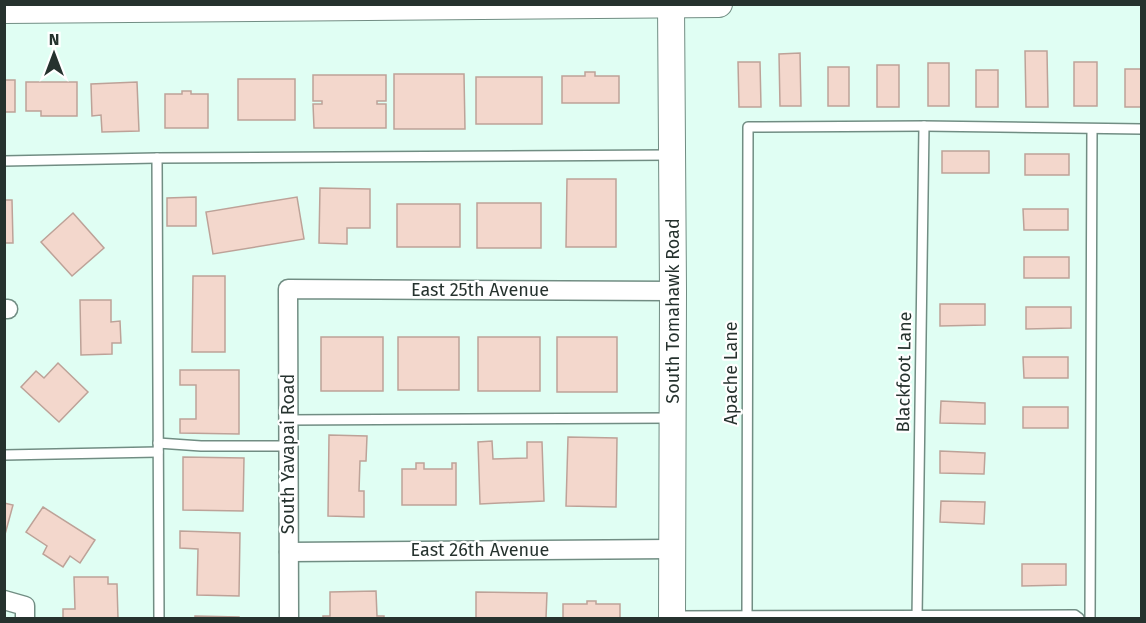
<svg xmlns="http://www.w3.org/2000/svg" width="1146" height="623" font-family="'Fira Sans',sans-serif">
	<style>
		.building { fill: #f3d7cc; stroke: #bda298; stroke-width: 1.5 }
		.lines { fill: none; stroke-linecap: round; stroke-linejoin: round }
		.lane-casing { stroke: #718d83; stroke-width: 12 }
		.street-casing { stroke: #718d83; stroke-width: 21 }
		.secondary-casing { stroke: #718d83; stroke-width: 28 }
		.lane { stroke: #fff; stroke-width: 9 }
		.street { stroke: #fff; stroke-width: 18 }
		.secondary { stroke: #fff; stroke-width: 26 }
		.labels { text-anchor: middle; stroke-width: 4.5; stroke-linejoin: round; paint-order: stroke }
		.street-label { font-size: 18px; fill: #26322e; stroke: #fff }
	</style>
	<rect width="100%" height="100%" fill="#e0fef3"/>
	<g class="building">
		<path d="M1025 51H1047L1048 107H1026Z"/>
		<path d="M800 53 801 106H780L779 54Z"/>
		<path d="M738 62H760L761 107H739Z"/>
		<rect x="1074" y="62" width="23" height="44"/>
		<rect x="928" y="63" width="21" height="43"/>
		<rect x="877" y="65" width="22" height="42"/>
		<rect x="828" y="67" width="21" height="39"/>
		<rect x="1125" y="69" width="17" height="38"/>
		<rect x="976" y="70" width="22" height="37"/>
		<path d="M585 72H595V76H619V103H562V76H585Z"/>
		<path d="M394 74H464L465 129H394Z"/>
		<path d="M313 75H386V101H377V104H386V128H314L313 104H322V101H313Z"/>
		<rect x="476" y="77" width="66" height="47"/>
		<rect x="238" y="79" width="57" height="41"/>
		<rect x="4" y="80" width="11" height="32"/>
		<path d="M26 82H77V116H41V111H26Z"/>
		<path d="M137 82 139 131 102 132 101 115 92 116 91 84Z"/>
		<path d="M182 91H191V94H208V128H165V94H182Z"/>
		<rect x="942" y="151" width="47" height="22"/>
		<rect x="1025" y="154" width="44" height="21"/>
		<path d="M567 179H616V247H566Z"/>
		<path d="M320 188 370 189V228H347V244L319 243Z"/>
		<path d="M196 197V226H167V198Z"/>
		<path d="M297 197 304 239 213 254 206 212Z"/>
		<path d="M4 200H12L13 243H4Z"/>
		<rect x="477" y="203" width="64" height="45"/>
		<rect x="397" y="204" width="63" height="43"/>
		<path d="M1023 209H1068V230H1024Z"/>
		<path d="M73 213 104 248 72 276 41 242Z"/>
		<rect x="1024" y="257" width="45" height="21"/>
		<path d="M193 276H225V352H192Z"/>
		<path d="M80 300H111V322L120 321 121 343H112V354L81 355Z"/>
		<path d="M940 304H985V325L940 326Z"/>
		<path d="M1026 307H1071V328L1026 329Z"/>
		<rect x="321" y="337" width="62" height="54"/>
		<rect x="398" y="337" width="61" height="53"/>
		<rect x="478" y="337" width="62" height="54"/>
		<rect x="557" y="337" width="60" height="55"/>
		<path d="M1023 357H1068V378H1024Z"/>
		<path d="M58 363 88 392 59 422 21 387 36 371 44 378Z"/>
		<path d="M180 370H239V434L180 433V419H196V385H180Z"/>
		<path d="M941 401 985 403V424L940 423Z"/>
		<rect x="1023" y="407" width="45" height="21"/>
		<path d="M329 435 367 436 366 461H360L359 491H364V517L328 516Z"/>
		<path d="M568 437 617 438 616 507 566 506Z"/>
		<path d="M492 441 493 459 527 458V442H542L544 501 480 504 478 442Z"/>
		<path d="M940 451 985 453 984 474 940 473Z"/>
		<path d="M183 457 244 458 243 511 183 510Z"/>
		<path d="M416 463H424V469H452V463H456V505H402V469H416Z"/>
		<path d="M941 501 985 502 984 524 940 522Z"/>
		<path d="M4 503 13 505 4 538Z"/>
		<path d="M43 507 95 540 80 563 70 556 63 567 43 554 47 546 26 532Z"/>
		<path d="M180 531 240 533 239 596 197 595 198 549 180 548Z"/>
		<path d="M1022 564H1066V585L1022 586Z"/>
		<path d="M74 577H108V584H117L118 618H63V609H75Z"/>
		<path d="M376 591 377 616H384V618H323V616H330V592Z"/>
		<path d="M476 592 547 593 546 618H476Z"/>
		<path d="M587 601H596V604H620V618H563V604H587Z"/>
		<path d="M195 616 239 617V618H195Z"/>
	</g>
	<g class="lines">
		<defs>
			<g id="lane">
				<path d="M157 158 159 618"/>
				<path d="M4 161 157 158 670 155"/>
				<path d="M288 420 670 418"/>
				<path d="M158 443 201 446H288"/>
				<path d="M4 455 158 452"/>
				<path d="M674 616 1075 615 1079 618"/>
				<path d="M747 618 748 127 924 126 1142 129"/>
				<path d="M917 618 924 126"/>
				<path d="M1090 618 1092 129"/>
			</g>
			<g id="street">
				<path d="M4 309H8"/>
				<path d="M289 552 672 549"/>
				<path d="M4 600 25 606V618"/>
				<path d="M289 618 288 289 673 291"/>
			</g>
			<g id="secondary">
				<path d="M671 4 673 291 672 618"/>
				<path d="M4 10 719 4"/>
			</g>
		</defs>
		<use href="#lane" class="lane-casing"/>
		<use href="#street" class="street-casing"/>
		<use href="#secondary" class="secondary-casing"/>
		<use href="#lane" class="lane"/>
		<use href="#street" class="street"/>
		<use href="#secondary" class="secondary"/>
	</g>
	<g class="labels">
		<g class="street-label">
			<text x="480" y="296">East 25th Avenue</text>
			<text transform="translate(673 311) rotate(-90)" y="6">South Tomahawk Road</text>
			<text transform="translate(904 372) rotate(-89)" y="6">Blackfoot Lane</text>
			<text transform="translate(731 373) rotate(-90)" y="6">Apache Lane</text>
			<text transform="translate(288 454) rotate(-90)" y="6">South Yavapai Road</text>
			<text x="480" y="556">East 26th Avenue</text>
		</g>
	</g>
	<rect width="1146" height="623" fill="none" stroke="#26322e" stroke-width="12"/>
	<g transform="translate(54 54)" stroke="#ffffff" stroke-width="4.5" paint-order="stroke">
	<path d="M0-4.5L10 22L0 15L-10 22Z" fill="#26322e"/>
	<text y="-9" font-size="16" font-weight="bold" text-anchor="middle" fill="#26322e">N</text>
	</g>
</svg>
